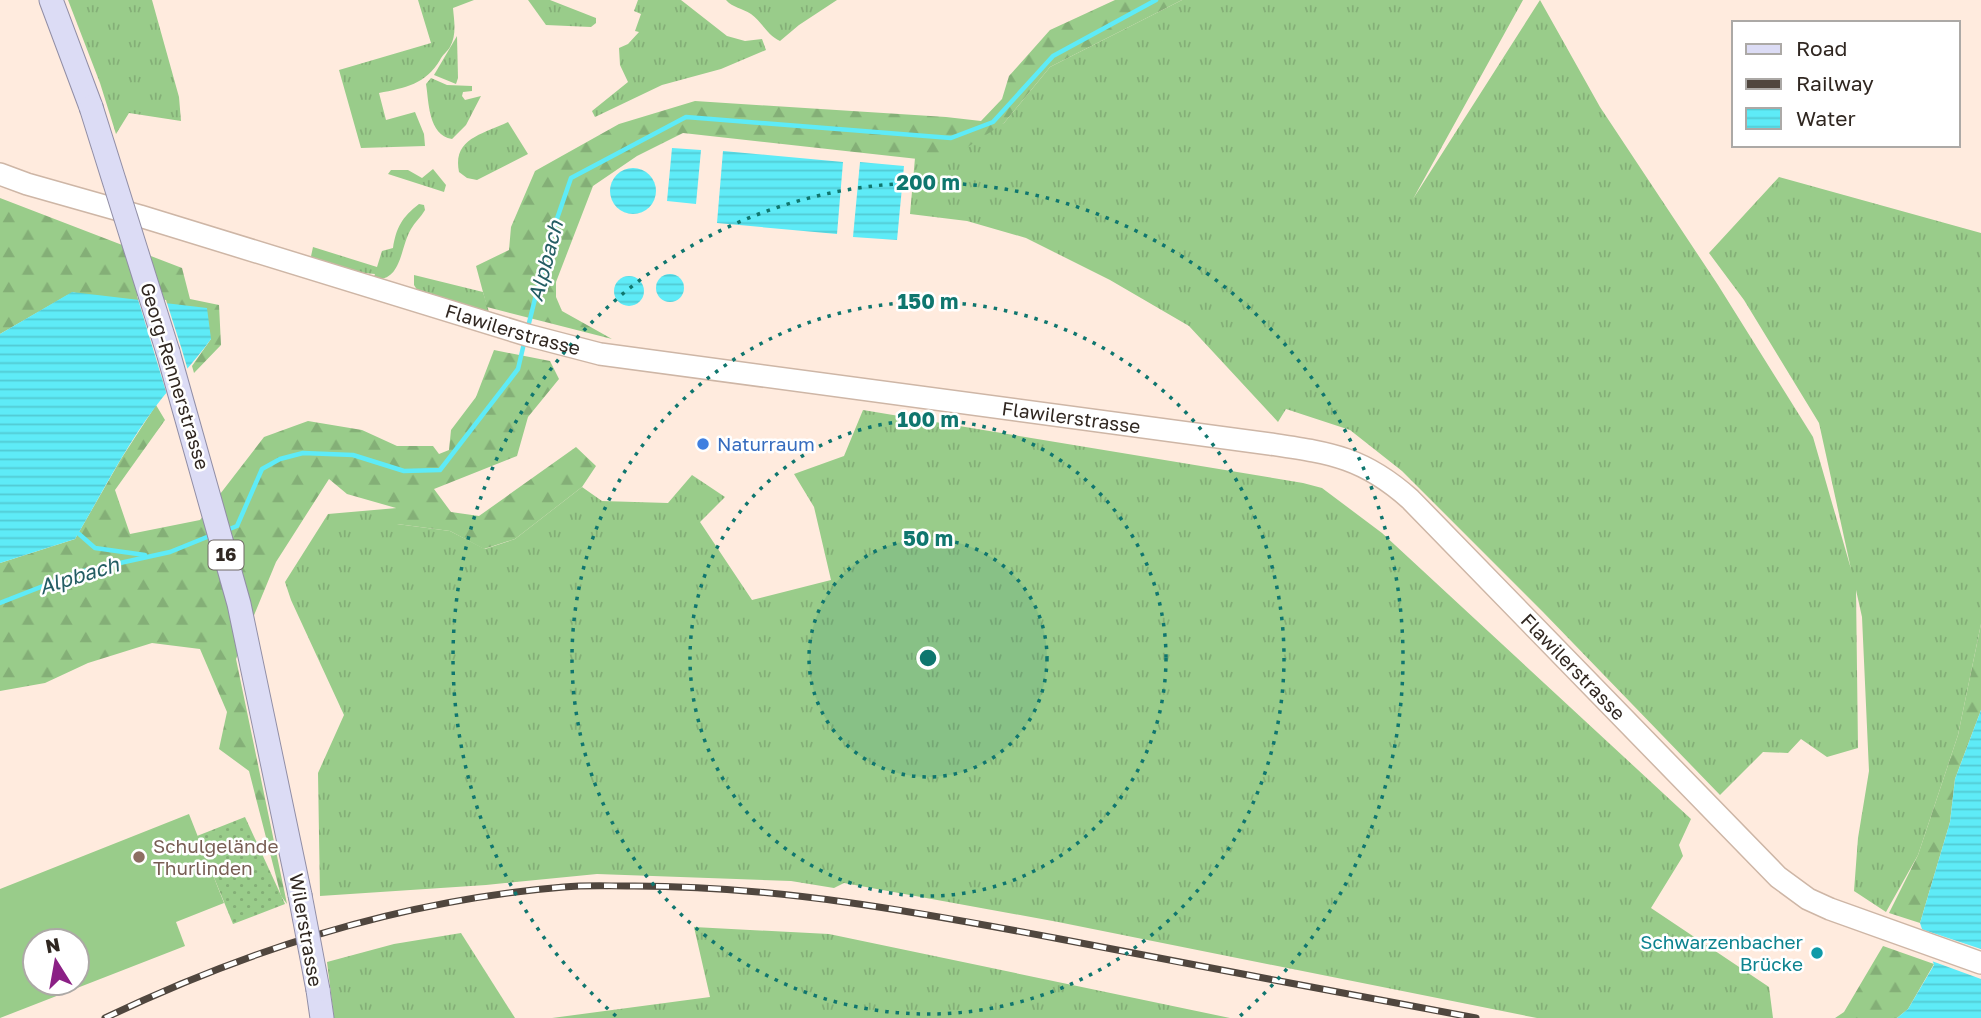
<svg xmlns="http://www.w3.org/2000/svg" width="1981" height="1018" font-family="'Golos Text',sans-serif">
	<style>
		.grass { fill: url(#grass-tufts) }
		.forest { fill: url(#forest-firs) }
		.park { fill: url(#park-dots) }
		.pitch { fill: #99cc8a; fill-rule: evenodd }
		.water { fill: url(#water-rules) }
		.pier { fill: #ffebde }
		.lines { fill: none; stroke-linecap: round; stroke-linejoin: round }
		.stream { stroke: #5eebf7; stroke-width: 4.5 }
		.secondary-casing { stroke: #ceb6a6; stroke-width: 24 }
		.primary-casing { stroke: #918ea6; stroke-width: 25 }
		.secondary { stroke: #fff; stroke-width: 21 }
		.primary { stroke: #dcdcf5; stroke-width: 23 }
		.rail-casing { stroke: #50463e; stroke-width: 7 }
		.rail { stroke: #fff; stroke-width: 4.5; stroke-dasharray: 13; stroke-linecap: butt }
		.primary-bridge-casing { stroke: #918ea6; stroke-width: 25; stroke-linecap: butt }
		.primary-bridge { stroke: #dcdcf5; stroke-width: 23 }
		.ring { fill: none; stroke: #0f766e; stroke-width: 3.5; stroke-dasharray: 3.5 7 }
		.shop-dot { fill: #3f7fe0; stroke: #fff; stroke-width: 2.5 }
		.education-dot { fill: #8d6e63; stroke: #fff; stroke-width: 2.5 }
		.culture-dot { fill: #0f9aa8; stroke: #fff; stroke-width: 2.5 }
		.labels { text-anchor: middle; stroke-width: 5; stroke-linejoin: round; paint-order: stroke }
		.shield { fill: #fff; stroke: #6e6864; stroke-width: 2 }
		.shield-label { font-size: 18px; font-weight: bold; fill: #302721 }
		.street-label { font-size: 19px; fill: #302721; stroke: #fff }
		.shop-label { font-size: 19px; fill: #366cbe; stroke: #fff; text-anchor: start }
		.education-label { font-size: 19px; fill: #785e54; stroke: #fff; text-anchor: start }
		.culture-label { font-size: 19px; fill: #0d838f; stroke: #fff; text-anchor: end }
		.water-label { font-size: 21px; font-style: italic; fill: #235d63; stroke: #fff }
		.centre { fill: #0f766e; stroke: #fff; stroke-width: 3.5 }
		.ring-label { font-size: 21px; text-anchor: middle; font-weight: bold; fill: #0f766e; stroke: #fff; stroke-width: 5; stroke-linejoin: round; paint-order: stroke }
	</style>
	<defs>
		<pattern id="grass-tufts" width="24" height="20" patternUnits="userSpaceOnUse" patternTransform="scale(1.75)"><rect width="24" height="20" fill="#99cc8a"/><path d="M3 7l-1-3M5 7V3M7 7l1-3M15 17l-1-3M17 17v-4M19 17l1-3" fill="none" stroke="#84af77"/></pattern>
		<pattern id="forest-firs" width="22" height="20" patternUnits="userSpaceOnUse" patternTransform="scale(1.75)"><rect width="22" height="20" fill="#99cc8a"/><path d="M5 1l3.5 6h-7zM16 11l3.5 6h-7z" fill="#84af77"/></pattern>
		<pattern id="park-dots" width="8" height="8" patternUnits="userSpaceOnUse" patternTransform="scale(1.75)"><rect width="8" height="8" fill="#99cc8a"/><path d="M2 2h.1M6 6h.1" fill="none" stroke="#84af77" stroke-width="1.8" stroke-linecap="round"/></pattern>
		<pattern id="water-rules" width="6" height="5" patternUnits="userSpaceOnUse" patternTransform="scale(1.75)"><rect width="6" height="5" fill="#5eebf7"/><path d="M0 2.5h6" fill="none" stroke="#52cad3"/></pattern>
	</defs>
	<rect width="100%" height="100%" fill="#ffebde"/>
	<g class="grass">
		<path d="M68 0H152L179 97 181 121 129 113 116 134 100 83Z"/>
		<path d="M418 0H474L453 8C454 20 457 35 450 47 448 51 442 55 440 60 426 84 405 88 379 93L386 120 415 112 424 134 425 146 361 148 339 70 431 43Z"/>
		<path d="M528 0H550L596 18V23L591 27 546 25Z"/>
		<path d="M638 0H681L727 36 745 41 762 39 766 50 721 69 662 85 595 117 592 111 628 82 620 65 619 48 628 44 639 32 635 31 641 14 634 11Z"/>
		<path d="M726 0H837L799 25 780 41C767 35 762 22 751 14 742 8 733 8 726 0Z"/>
		<path d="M1182 0H1523L1413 199 1540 0 1600 107 1718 285 1813 437 1851 569 1819 423 1744 300 1709 253 1779 177 1981 233V624L1958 735 1918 855 1886 912 1854 891 1858 838 1869 771 1862 617 1856 590 1858 748 1827 757 1801 739 1788 753 1763 752 1720 795 1543 612 1402 471 1350 430 1286 409 1278 422 1189 326 1110 280 1026 238 967 221 910 214 915 158 1004 123 1050 67Z"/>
		<path d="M457 36 458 78 456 84 434 75Z"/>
		<path d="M431 78 447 85 472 86V91L463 92 462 96 465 100 481 96 466 125 452 139C428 135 429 102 426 84Z"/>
		<path d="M508 122 528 154 477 180 467 178 459 172C452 138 484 134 508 122Z"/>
		<path d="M433 169 446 185 444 192 388 174 391 170H408L422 178Z"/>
		<path d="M419 204 424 205 425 210C421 217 415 222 411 229 400 247 402 283 373 279L375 274 364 273 362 276 349 272 350 269 337 265 335 268 310 261 313 247 377 267 382 251 393 248C396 228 402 217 419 204Z"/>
		<path d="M414 275 483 292 489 312 419 293 414 285Z"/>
		<path d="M863 410 1303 483 1322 488 1382 533 1691 819 1679 845 1683 856 1651 908 1769 987 1773 1018H1537L1058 922 844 883 834 888 791 881 597 874 486 885 320 896 318 773 344 715 291 600 285 582 328 514 397 508V524L450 531 485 549 515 539 582 487 602 501 668 503 692 475 725 497 700 522 752 600 831 580 814 507 794 474 844 456Z"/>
		<path d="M694 927 829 934 1230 1018H552L710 997Z"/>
		<path d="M461 933 515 1018H334L327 962 394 944Z"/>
	</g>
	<g class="forest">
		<path d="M1115 0H1182L1050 67 1004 123 945 162 683 133 637 156 593 186 556 282V297L562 311 612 339 487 307 476 266 509 250 511 227 535 171 619 124 695 101 946 117 981 121 1002 99 1009 76 1050 30Z"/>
		<path d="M0 198 182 268 190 299 219 305 221 345 194 373 192 366 211 339 73 292 0 334Z"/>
		<path d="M494 350 550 361 559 379 528 417 517 456 434 489 451 512 479 516 576 447 596 466 582 487 515 539 484 549 450 531 397 524 396 508 347 494 329 479 276 562 236 659 287 904 281 896 249 771 219 749 227 712 200 649 152 643 88 663 45 683 0 691V563L75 539 121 459 156 405 165 420 115 490 130 534 200 520 264 437 308 421 362 430 397 446H433L439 454 449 450 451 430 476 397Z"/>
		<path d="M1981 624V710L1955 779 1950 822 1920 923 1889 913 1918 855 1958 735Z"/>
		<path d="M1883 946 1934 964 1908 1009 1897 1018H1835L1844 1012Z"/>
	</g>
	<path class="park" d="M245 817 285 904 233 924 197 836Z"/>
	<path class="pitch" d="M189 814 224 903 176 922 185 946 0 1018V889ZM35 941H77V983H35Z"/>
	<g class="water">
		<path d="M672 148 701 150 696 204 667 201Z"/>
		<path d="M723 151 843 162 837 234 717 223Z"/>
		<path d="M860 162 904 166 897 240 853 237Z"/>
		<circle cx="633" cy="191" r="23"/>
		<circle cx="670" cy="288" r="14"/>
		<circle cx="629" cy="291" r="15"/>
		<path d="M72 292 207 308 211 339C194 363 173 383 156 406 125 447 101 495 75 539L0 563V334Z"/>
		<path d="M1981 710V1018H1897L1908 1009 1934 965 1920 923 1950 822 1955 779Z"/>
	</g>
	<g class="pier">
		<path d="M137 296 166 300 182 350 189 374 168 398Z"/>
		<path d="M1918 928 1981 949V979L1929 960Z"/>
	</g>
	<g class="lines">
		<g class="stream">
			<path d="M528 327 550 239 571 178 686 117 951 138 993 122 1053 56 1156 0"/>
			<path d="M227 530 237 526 262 469 280 459 303 453 353 455 404 471 440 470 518 369 525 339"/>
			<path d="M79 534 95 548 145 555"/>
			<path d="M0 603 79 572 170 552 212 535"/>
		</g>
		<defs>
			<g id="secondary">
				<path id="s1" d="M0 174 27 184 140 216 527 335 600 354 1270 444C1330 453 1363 457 1410 499L1778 877 1808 899 1830 909 1981 963"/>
			</g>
			<g id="primary">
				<path d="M51 0 91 107"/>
				<path d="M168 352 239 604 300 895"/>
				<path d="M318 990 322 1018"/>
			</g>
		</defs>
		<use href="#secondary" class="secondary-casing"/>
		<use href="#primary" class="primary-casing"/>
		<use href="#secondary" class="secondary"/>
		<use href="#primary" class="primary"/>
		<defs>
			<path id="rail" d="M105 1018C249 949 404 900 564 887 585 885 606 886 627 886 773 885 917 912 1060 939 1199 966 1337 992 1476 1018"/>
		</defs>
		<use href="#rail" class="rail-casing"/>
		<use href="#rail" class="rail"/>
		<defs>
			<g id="primary-bridge">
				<path d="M91 107 168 352"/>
				<path d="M300 895 318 990"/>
			</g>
		</defs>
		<use href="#primary-bridge" class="primary-bridge-casing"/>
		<use href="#primary-bridge" class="primary-bridge"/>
	</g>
	<circle cx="928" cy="658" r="119" fill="#0f766e" fill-opacity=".12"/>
	<g class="ring">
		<circle cx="928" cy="658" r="119"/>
		<circle cx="928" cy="658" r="238"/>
		<circle cx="928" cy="658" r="356"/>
		<path d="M616 1016A475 475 0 1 1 1240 1016"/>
	</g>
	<circle class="shop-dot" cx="703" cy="444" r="7"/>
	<circle class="education-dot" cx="139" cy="857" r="7"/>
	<circle class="culture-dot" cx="1817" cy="953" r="7"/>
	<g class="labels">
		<rect class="shield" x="208.5" y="540.5" width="35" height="29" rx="5"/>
		<g class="shield-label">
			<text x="226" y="561">16</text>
		</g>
		<g class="street-label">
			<text dy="7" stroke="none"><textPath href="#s1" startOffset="536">Flawilerstrasse</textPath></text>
			<text transform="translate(175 376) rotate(73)" y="7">Georg-Rennerstrasse</text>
			<text dy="7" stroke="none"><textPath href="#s1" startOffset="1102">Flawilerstrasse</textPath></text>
			<text dy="7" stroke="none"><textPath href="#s1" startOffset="1690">Flawilerstrasse</textPath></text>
			<text transform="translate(306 930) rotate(80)" y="7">Wilerstrasse</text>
		</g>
		<g class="shop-label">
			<text x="717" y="451">Naturraum</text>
		</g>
		<g class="education-label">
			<text x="153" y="853">Schulgelände<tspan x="153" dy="22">Thurlinden</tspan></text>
		</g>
		<g class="culture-label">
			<text x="1803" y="949">Schwarzenbacher<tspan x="1803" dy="22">Brücke</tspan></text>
		</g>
		<g class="water-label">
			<text transform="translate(546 261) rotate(-75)" y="7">Alpbach</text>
			<text transform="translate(79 576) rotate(-17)" y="7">Alpbach</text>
		</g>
	</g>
	<circle cx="928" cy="658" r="10" class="centre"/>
	<g class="ring-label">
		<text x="928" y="190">200 m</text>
		<text x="928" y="309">150 m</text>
		<text x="928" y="427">100 m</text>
		<text x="928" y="546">50 m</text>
	</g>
	<rect x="1732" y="21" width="228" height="126" fill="#ffffff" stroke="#aca9a6" stroke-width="2"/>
	<rect x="1746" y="44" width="35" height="10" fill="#dcdcf5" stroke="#aca9a6" stroke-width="2"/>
	<text x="1796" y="56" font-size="21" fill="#302721">Road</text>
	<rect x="1746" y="79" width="35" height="10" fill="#50463e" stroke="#aca9a6" stroke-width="2"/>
	<text x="1796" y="91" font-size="21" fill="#302721">Railway</text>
	<rect x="1746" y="108" width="35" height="21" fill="url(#water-rules)" stroke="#aca9a6" stroke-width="2"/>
	<text x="1796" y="126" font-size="21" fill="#302721">Water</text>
	<g transform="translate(56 962) rotate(349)"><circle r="33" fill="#ffffff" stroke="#aca9a6" stroke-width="2"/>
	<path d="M0-5L12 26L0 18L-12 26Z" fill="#8b2085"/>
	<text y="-10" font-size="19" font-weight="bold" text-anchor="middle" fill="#302721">N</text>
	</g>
</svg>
